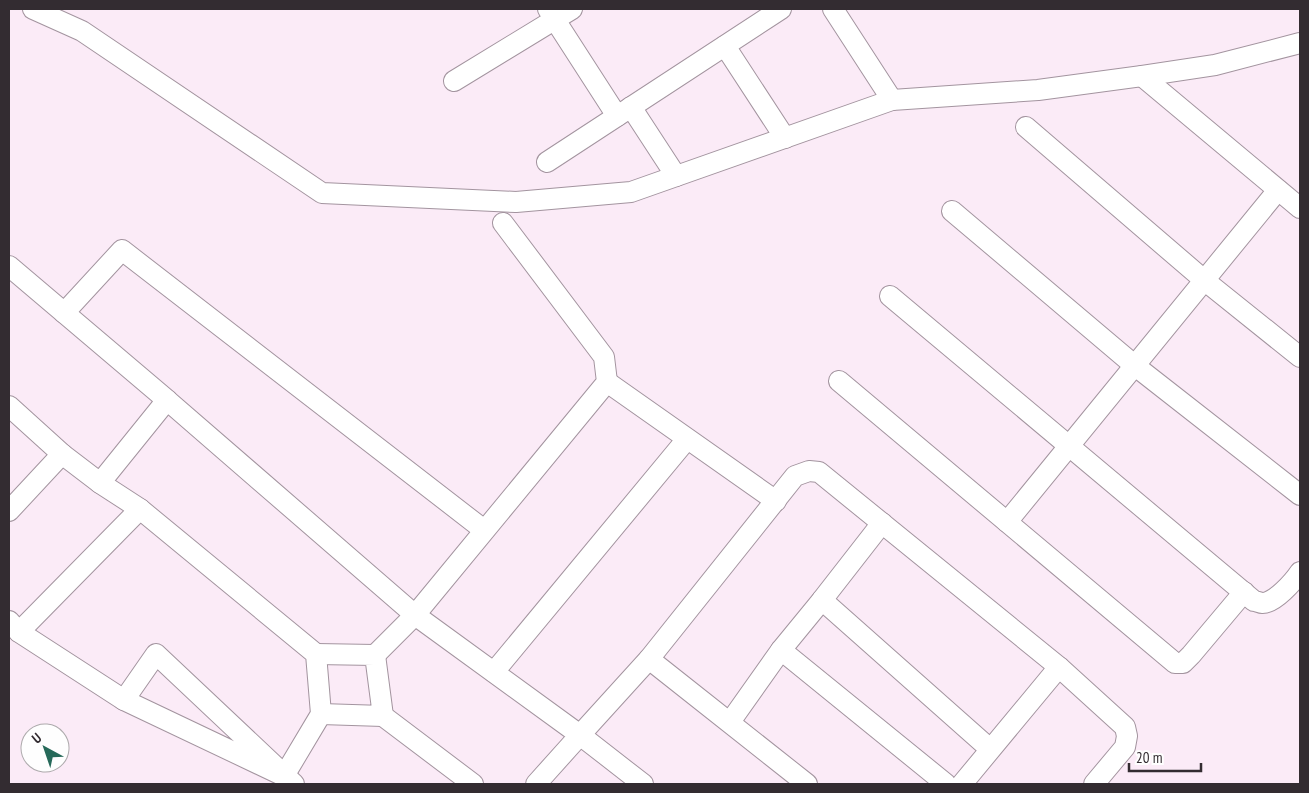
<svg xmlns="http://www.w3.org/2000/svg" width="1309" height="793" font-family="'PT Sans Narrow',sans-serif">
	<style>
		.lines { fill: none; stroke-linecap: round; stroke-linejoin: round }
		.minor-casing { stroke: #a3949f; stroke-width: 22 }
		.minor { stroke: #fff; stroke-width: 20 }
	</style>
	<rect width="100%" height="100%" fill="#fbebf7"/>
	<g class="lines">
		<defs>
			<g id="minor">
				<path d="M33 9 82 31 322 193 516 202 631 192 892 100 1038 90 1142 76 1215 65 1300 43"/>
				<path d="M548 9 617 116"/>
				<path d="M833 9 892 100"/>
				<path d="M725 46 785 138"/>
				<path d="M1142 76 1300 208"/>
				<path d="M454 81 572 9"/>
				<path d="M631 107 676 176"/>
				<path d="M1026 127 1204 280 1300 357"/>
				<path d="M547 162 781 9"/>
				<path d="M952 211 1134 365 1300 495"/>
				<path d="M9 266 167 400 100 483 62 454"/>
				<path d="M890 296 1254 601C1257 601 1260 603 1262 603 1274 604 1294 581 1300 572"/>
				<path d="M64 313 122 250 484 530"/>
				<path d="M839 381 1175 663H1183L1191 655 1244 592"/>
				<path d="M607 382 776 501"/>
				<path d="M167 400 415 615 580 735 536 784"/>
				<path d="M9 406 62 454 9 511"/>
				<path d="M140 509 316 654 321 714 284 776"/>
				<path d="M1007 522 1278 190"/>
				<path d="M822 600 990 749"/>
				<path d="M9 621 19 632 124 700"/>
				<path d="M19 632 140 509 100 483"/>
				<path d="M781 650 946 784"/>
				<path d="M316 654 375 655 383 716 321 714"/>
				<path d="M375 655 415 615 607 382 604 357 503 223"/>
				<path d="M649 659 807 784"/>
				<path d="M494 672 687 439"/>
				<path d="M383 716 473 784"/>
				<path d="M730 722 781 650 822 600 882 523"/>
				<path d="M284 776 124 700 156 654 294 784"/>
				<path d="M643 784 580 735 649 659 795 476 809 471 819 472 1059 667 1125 727 1127 736 1125 747 1094 784"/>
				<path d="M962 784 1059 667"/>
			</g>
		</defs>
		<use href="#minor" class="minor-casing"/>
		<use href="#minor" class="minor"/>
	</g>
	<rect width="1309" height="793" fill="none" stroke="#332c31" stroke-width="20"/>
	<g transform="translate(45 748) rotate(320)"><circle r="24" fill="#fefefe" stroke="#adaaac"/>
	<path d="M0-4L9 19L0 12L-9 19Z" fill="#266959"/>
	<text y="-8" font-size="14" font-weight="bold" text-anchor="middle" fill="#332c31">U</text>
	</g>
	<path d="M1129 763v8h72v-8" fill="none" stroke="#332c31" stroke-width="2.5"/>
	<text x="1136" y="763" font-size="15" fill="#332c31" stroke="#fefefe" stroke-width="4" paint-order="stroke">20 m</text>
</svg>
